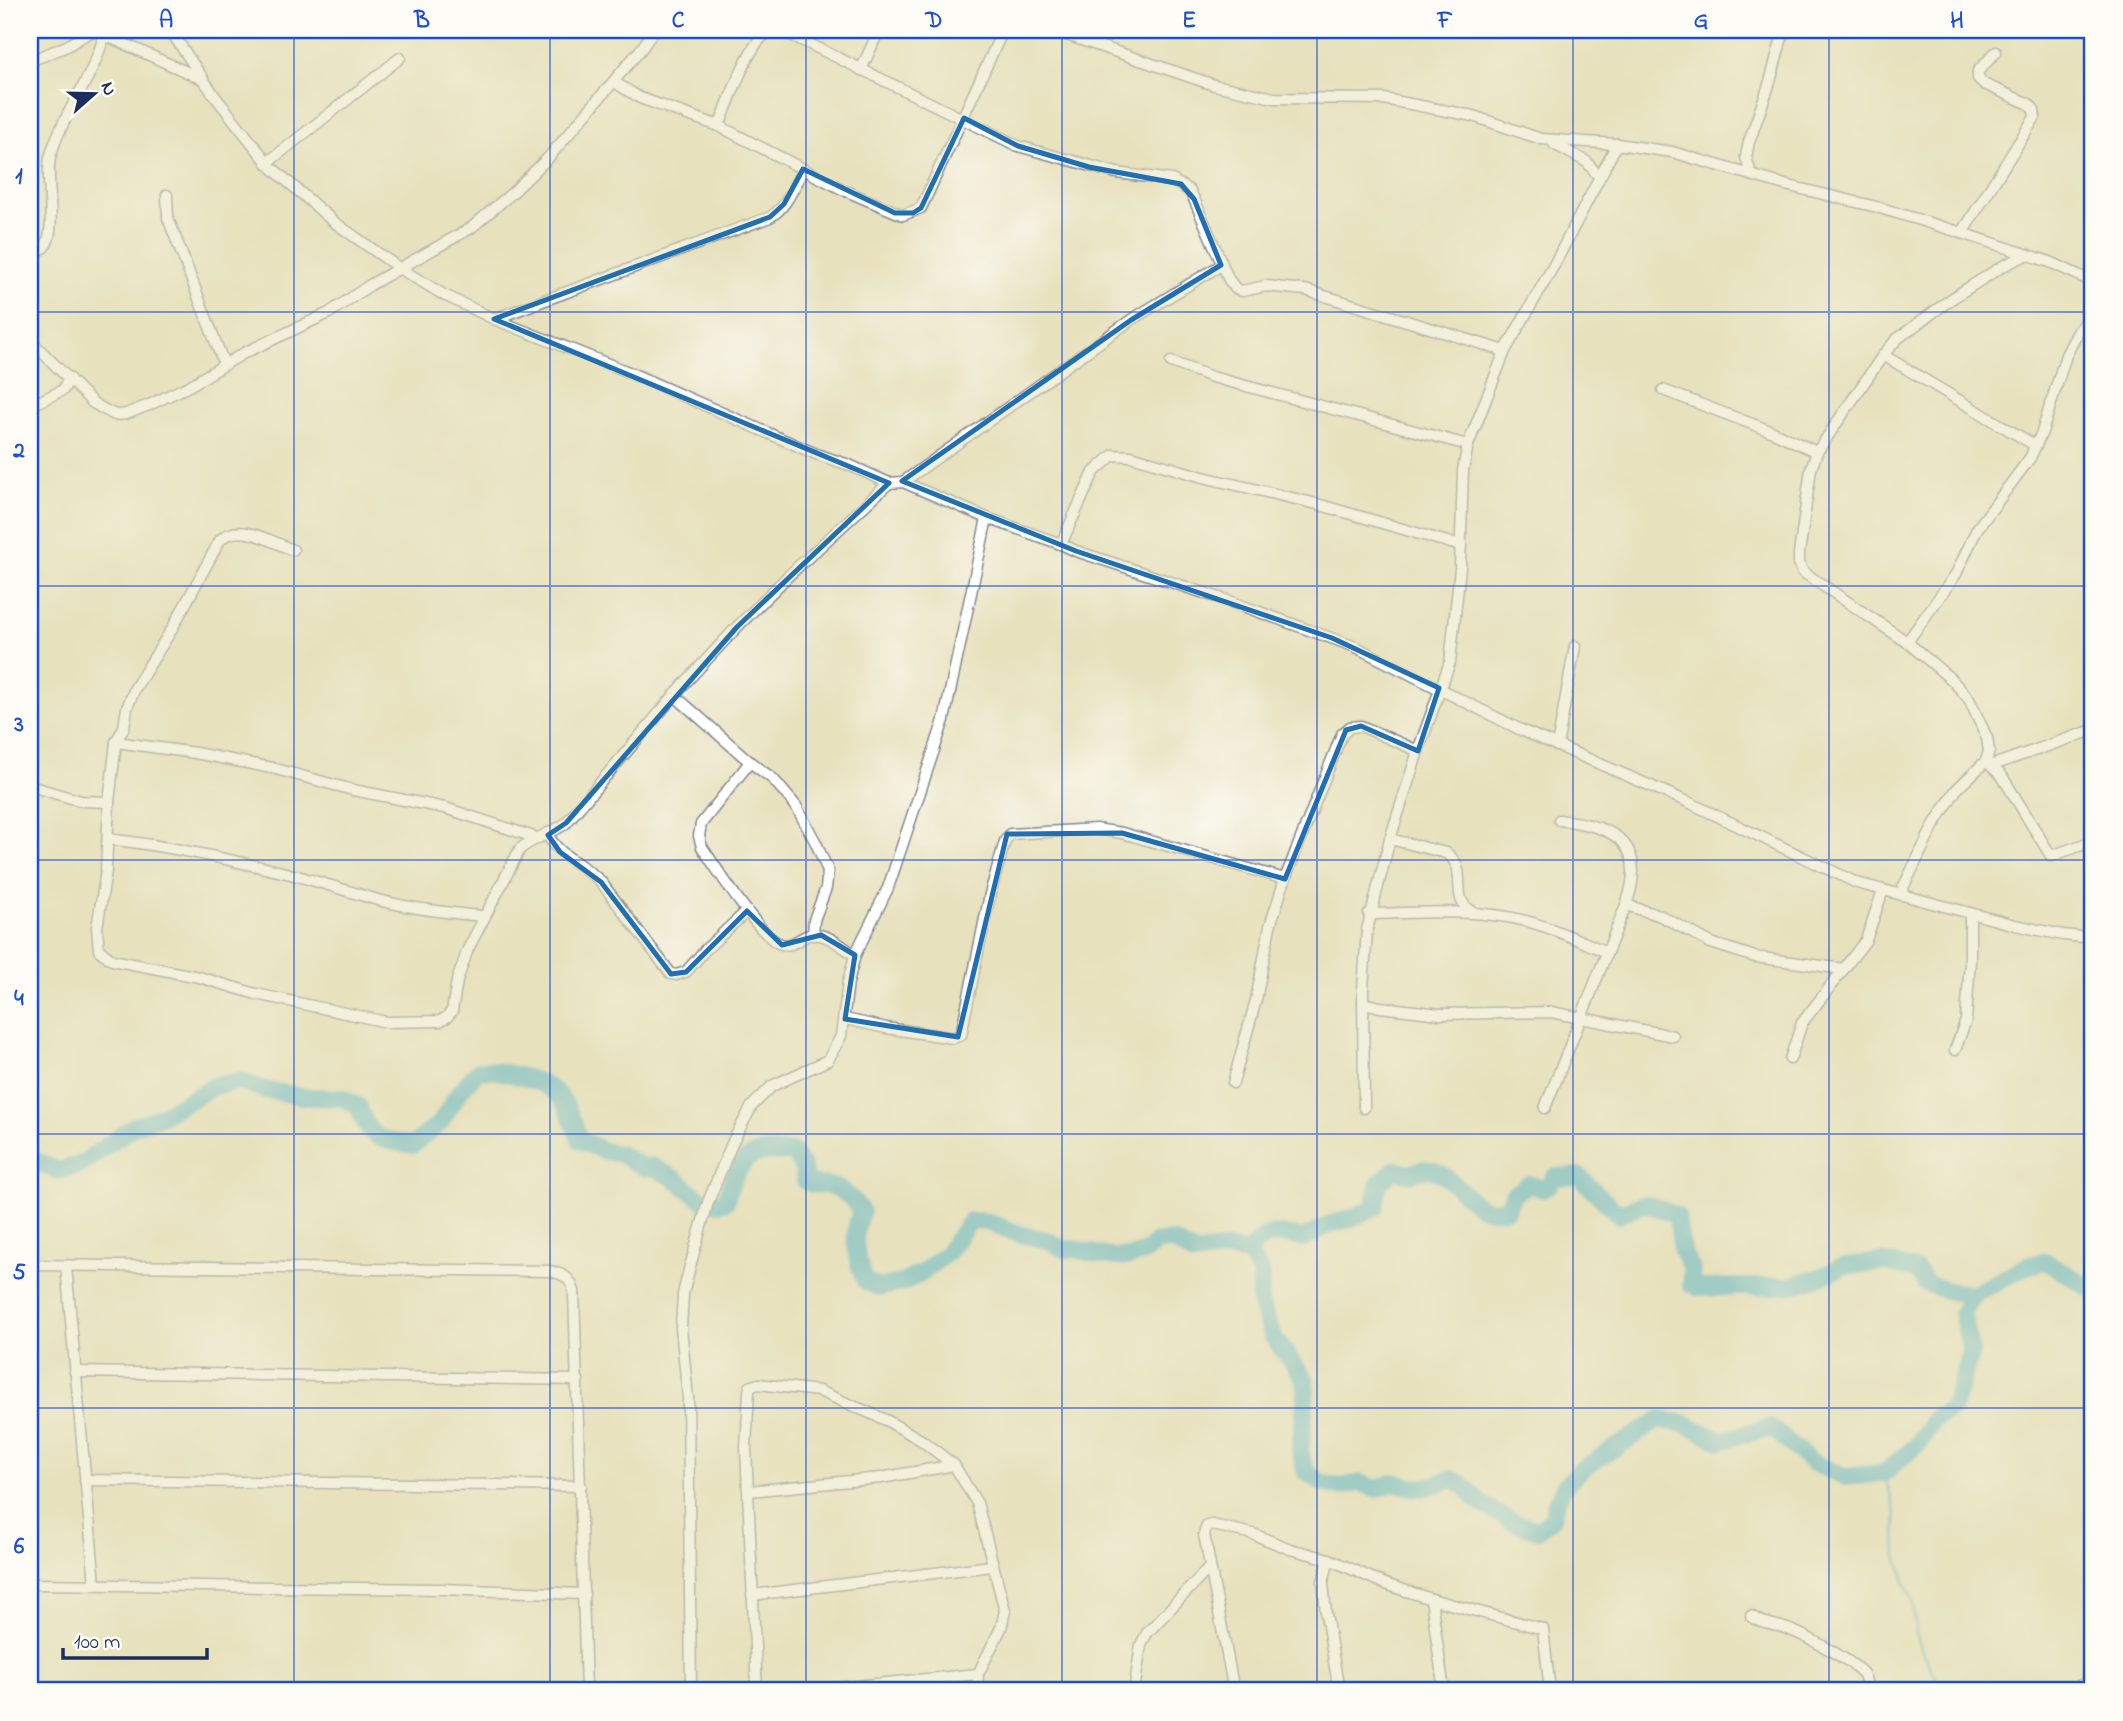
<svg xmlns="http://www.w3.org/2000/svg" width="2123" height="1721" font-family="'Indie Flower',sans-serif">
	<style>
		.lines { fill: none; stroke-linecap: round; stroke-linejoin: round }
		.stream { stroke: #4eb1cd; stroke-width: 2.5 }
		.river { stroke: #4eb1cd; stroke-width: 18 }
		.minor-casing { stroke: #82888e; stroke-width: 13 }
		.minor { stroke: #fff; stroke-width: 10 }
		.marked { fill: none; stroke: #1f6fb2; stroke-width: 5; stroke-linejoin: round }
		.grid { fill: none; stroke: #1d4ed8; stroke-width: 2; stroke-opacity: 0.55 }
		.neatline { fill: none; stroke: #1d4ed8; stroke-width: 2.5 }
		.grid-label { font-size: 23px; text-anchor: middle; font-weight: bold; fill: #1d4ed8 }
	</style>
	<rect width="100%" height="100%" fill="#fdfcf7"/>
	<filter id="ink" filterUnits="userSpaceOnUse"><feTurbulence type="fractalNoise" baseFrequency=".0143" numOctaves="2"/><feDisplacementMap in="SourceGraphic" scale="14" xChannelSelector="R" yChannelSelector="G"/><feConvolveMatrix kernelMatrix="1 2 1 2 8 2 1 2 1" color-interpolation-filters="sRGB"/></filter>
	<filter id="wash" filterUnits="userSpaceOnUse"><feTurbulence type="fractalNoise" baseFrequency=".00686" numOctaves="4" result="noise"/><feDisplacementMap in="SourceGraphic" scale="28" xChannelSelector="R" yChannelSelector="G"/><feGaussianBlur stdDeviation="1.57" result="paint"/><feColorMatrix in="noise" values="0 0 0 0 0 0 0 0 0 0 0 0 0 0 0 0 0 1.4 0 .05"/><feComposite in="paint" operator="in"/></filter>
	<g filter="url(#wash)">
		<rect width="100%" height="100%" fill="#e8e1be"/>
		<g class="lines">
			<path class="stream" d="M1884 1473 1895 1511 1897 1556 1913 1604 1916 1633 1923 1654 1935 1675 1939 1691"/>
			<g class="river">
				<path d="M30 1158 58 1171 80 1165 134 1126 159 1117 216 1085 240 1081 265 1090 306 1097 343 1098 359 1107C368 1140 382 1140 413 1145L440 1123 460 1091 478 1071C494 1069 500 1072 515 1075 561 1086 564 1098 580 1140L604 1151 620 1154 645 1168 652 1166C660 1171 669 1175 677 1180 693 1192 705 1209 726 1201 730 1184 737 1163 754 1155 764 1151 782 1153 793 1152L803 1168 805 1181C813 1186 820 1184 829 1186 843 1188 854 1200 862 1212 850 1233 856 1259 865 1281L879 1288 904 1282 923 1272 947 1253 970 1221C989 1220 999 1227 1017 1233 1027 1237 1039 1237 1049 1241 1054 1243 1058 1247 1063 1249 1068 1250 1074 1248 1079 1250 1105 1256 1137 1266 1156 1242L1173 1241 1194 1254 1227 1249 1248 1253 1261 1273 1260 1302 1273 1337 1305 1379 1306 1393 1300 1450 1305 1471 1322 1483 1339 1487 1360 1483 1377 1489 1395 1482C1419 1492 1427 1488 1451 1479 1466 1484 1470 1494 1481 1503 1497 1515 1519 1525 1538 1530L1552 1518 1556 1503 1564 1486 1582 1469 1659 1420 1686 1424 1720 1441 1771 1427 1811 1462 1845 1477 1884 1473 1918 1444 1934 1419 1953 1408 1971 1352 1962 1313 1973 1294 2027 1266 2045 1261 2093 1290"/>
				<path d="M1248 1253C1266 1229 1277 1232 1304 1239L1330 1224 1350 1219 1375 1207 1378 1184 1394 1170 1410 1174C1445 1154 1462 1205 1490 1210 1495 1211 1502 1209 1507 1209L1513 1195 1529 1184 1543 1189 1549 1185 1554 1177 1579 1176 1619 1215C1648 1198 1648 1205 1677 1216L1682 1251 1692 1269 1691 1284 1699 1288 1790 1286 1817 1278 1845 1266 1883 1262 1917 1270 1925 1283 1948 1291 1973 1294"/>
			</g>
		</g>
	</g>
	<g filter="url(#ink)">
		<g class="lines">
			<defs>
				<g id="minor">
					<path d="M170 30 214 95 271 167 334 222 399 268 444 295 494 319 631 373 816 454 849 465 889 483 903 482 987 518 1061 544 1076 551 1229 601 1356 647 1521 730 1688 802 1857 883 2015 925 2063 935 2093 938"/>
					<path d="M1052 30 1214 85 1274 98 1384 99 1473 116 1541 139 1617 144 1672 152 1785 185 1877 207 1962 233 2050 262 2093 282"/>
					<path d="M30 61 67 46 88 33 96 31 202 79"/>
					<path d="M861 70 879 30"/>
					<path d="M614 82 640 98 719 126 846 191 903 215 921 208 1003 30"/>
					<path d="M719 126C728 105 748 44 767 33 772 30 777 30 783 31L1018 146 1117 173 1172 180 1189 190 1194 199 1229 280 1235 288 1242 291 1266 286 1305 290 1505 351"/>
					<path d="M1554 144 1587 162 1599 177"/>
					<path d="M267 163 400 58"/>
					<path d="M1751 174 1746 157 1749 142 1770 82 1784 30"/>
					<path d="M167 195 168 218 224 364"/>
					<path d="M1962 233 2035 117 2034 110 2029 104 1984 84 1978 78V71L1996 52"/>
					<path d="M30 254C35 253 40 251 44 247 58 233 45 180 50 158 62 112 96 77 105 30"/>
					<path d="M494 319 770 217C787 207 794 186 803 169"/>
					<path d="M30 340 93 403 105 410 115 415 126 414 149 405 189 386 244 353 329 313 370 285 471 228 512 193 549 157 642 48 654 30"/>
					<path d="M1883 355 2036 446"/>
					<path d="M1171 362 1212 377 1468 445"/>
					<path d="M1663 390 1773 432 1817 452"/>
					<path d="M30 406 63 390 69 378"/>
					<path d="M903 482 1131 320 1221 265"/>
					<path d="M1061 544 1094 472 1113 455 1131 456 1203 477 1317 504 1461 546"/>
					<path d="M293 550C272 542 239 521 220 540L172 629 135 688 127 708 124 727 116 742 109 802 106 871 97 928 99 950 112 960 199 977 256 994 387 1022 440 1021 447 1017 452 1011 457 981 468 949 520 849C534 837 552 834 566 823L684 684 737 627 788 576 889 483"/>
					<path d="M1907 642 1956 574 1977 529 2030 458 2042 432 2066 355 2079 330 2093 314"/>
					<path d="M674 695 750 762 773 779 796 806 816 843 828 871 826 888 814 920 813 935"/>
					<path d="M116 742 195 753 272 768 353 790 445 808 537 838"/>
					<path d="M1557 746 1575 646"/>
					<path d="M1986 761 2002 776 2051 856 2093 841"/>
					<path d="M750 762 701 824 699 836 702 847C715 866 761 939 781 944 792 947 797 940 806 936 824 929 842 947 855 955"/>
					<path d="M1993 765 2093 730"/>
					<path d="M30 786 81 801 109 802"/>
					<path d="M548 835C559 857 584 864 601 882L671 974 676 975 686 972 705 950 747 911"/>
					<path d="M108 839C169 846 227 859 286 873 317 881 347 891 378 900 413 909 448 913 483 916"/>
					<path d="M1390 839 1446 853C1472 870 1446 900 1474 912"/>
					<path d="M1900 894 1934 825 1956 790 1986 761 1989 751 1987 738 1969 699 1952 680 1907 642 1803 572 1799 563V554L1811 469 1817 452 1883 355 1897 339 1954 297 2003 266 2026 255"/>
					<path d="M1626 905 1661 916 1711 943 1755 957 1844 969"/>
					<path d="M1369 914C1421 913 1475 908 1526 921 1554 928 1580 941 1607 952"/>
					<path d="M1363 1003 1380 1007 1440 1014 1551 1012 1673 1036"/>
					<path d="M845 1019 886 1028 953 1038 961 1035 990 894 1005 841 1010 834 1096 829 1122 833 1285 879"/>
					<path d="M1955 1050 1966 1020 1970 961V913"/>
					<path d="M1790 1059 1802 1023 1866 940 1883 890"/>
					<path d="M1233 1083 1256 1000 1270 926 1285 879 1342 734 1350 727 1361 726 1418 751"/>
					<path d="M1364 1108 1363 990 1367 930 1390 839 1418 751 1450 662 1460 568 1463 470 1468 445 1505 351 1554 265 1617 144"/>
					<path d="M1545 1108 1626 905C1648 844 1617 826 1559 820"/>
					<path d="M30 1265 550 1271C563 1274 570 1277 574 1291L586 1691"/>
					<path d="M66 1266 95 1584"/>
					<path d="M75 1372 578 1380"/>
					<path d="M85 1480 581 1486"/>
					<path d="M749 1491 881 1478 954 1465"/>
					<path d="M1329 1559 1323 1582 1326 1614 1339 1691"/>
					<path d="M30 1584 441 1589 584 1594"/>
					<path d="M752 1595 992 1566"/>
					<path d="M1431 1599 1444 1691"/>
					<path d="M1751 1616C1763 1625 1774 1624 1787 1629 1803 1634 1855 1662 1864 1675 1866 1680 1867 1687 1869 1691"/>
					<path d="M691 1691 688 1398 681 1328 683 1294 689 1270 708 1202 733 1141 752 1106 772 1086 828 1060 841 1036 848 982 855 955 888 888 944 720 987 518"/>
					<path d="M757 1691 746 1448 749 1391 750 1387 758 1384 819 1391 886 1420 921 1440 954 1465 977 1503 1005 1611 1001 1628 978 1674 977 1691"/>
					<path d="M805 1691 978 1674"/>
					<path d="M1134 1691 1141 1645 1147 1633 1209 1568"/>
					<path d="M1234 1691 1204 1534 1207 1526 1212 1525 1253 1534 1290 1549 1329 1559 1385 1584 1431 1599 1543 1629 1550 1691"/>
					<path d="M2068 1691 2093 1679"/>
				</g>
			</defs>
			<use href="#minor" class="minor-casing"/>
			<use href="#minor" class="minor"/>
		</g>
	</g>
	<path d="M0 0H2123V1721H0ZM964 118 1018 146 1089 167 1181 184 1194 199 1221 265 1131 320 902 481 1076 551 1332 638 1439 688 1418 751 1361 726 1346 730 1285 879 1122 833 1007 834 958 1037 845 1019 855 955 821 935 782 945 747 911 686 972 671 974 601 882 560 852 548 835 566 823 737 627 889 483 494 319 770 217 784 204 803 169 895 213H913L921 208Z" fill="#e8e1be" fill-opacity=".55" fill-rule="evenodd"/>
	<path class="marked" d="M964 118 1018 146 1089 167 1181 184 1194 199 1221 265 1131 320 902 481 1076 551 1332 638 1439 688 1418 751 1361 726 1346 730 1285 879 1122 833 1007 834 958 1037 845 1019 855 955 821 935 782 945 747 911 686 972 671 974 601 882 560 852 548 835 566 823 737 627 889 483 494 319 770 217 784 204 803 169 895 213H913L921 208Z"/>
	<path class="grid" d="M294 30V1691M550 30V1691M806 30V1691M1062 30V1691M1317 30V1691M1573 30V1691M1829 30V1691M30 312H2093M30 586H2093M30 860H2093M30 1134H2093M30 1408H2093"/>
	<rect width="2123" height="1721" fill="none" stroke="#fdfcf7" stroke-width="77"/>
	<g transform="translate(94 94) rotate(70)" stroke="#fdfcf7" stroke-width="5" paint-order="stroke">
	<path d="M0-5L12 26L0 18L-12 26Z" fill="#1b2f5e"/>
	<text y="-10" font-size="19" font-weight="bold" text-anchor="middle" fill="#1b2f5e">N</text>
	</g>
	<path d="M63 1648v10h144v-10" fill="none" stroke="#1b2f5e" stroke-width="3.5"/>
	<text x="74" y="1648" font-size="21" fill="#1b2f5e" stroke="#fdfcf7" stroke-width="5" paint-order="stroke">100 m</text>
	<rect x="38" y="38" width="2046" height="1644" class="neatline"/>
	<g class="grid-label">
		<text x="166" y="27">A</text>
		<text x="422" y="27">B</text>
		<text x="678" y="27">C</text>
		<text x="934" y="27">D</text>
		<text x="1189" y="27">E</text>
		<text x="1445" y="27">F</text>
		<text x="1701" y="27">G</text>
		<text x="1957" y="27">H</text>
		<text x="19" y="183">1</text>
		<text x="19" y="457">2</text>
		<text x="19" y="731">3</text>
		<text x="19" y="1005">4</text>
		<text x="19" y="1279">5</text>
		<text x="19" y="1553">6</text>
	</g>
</svg>
